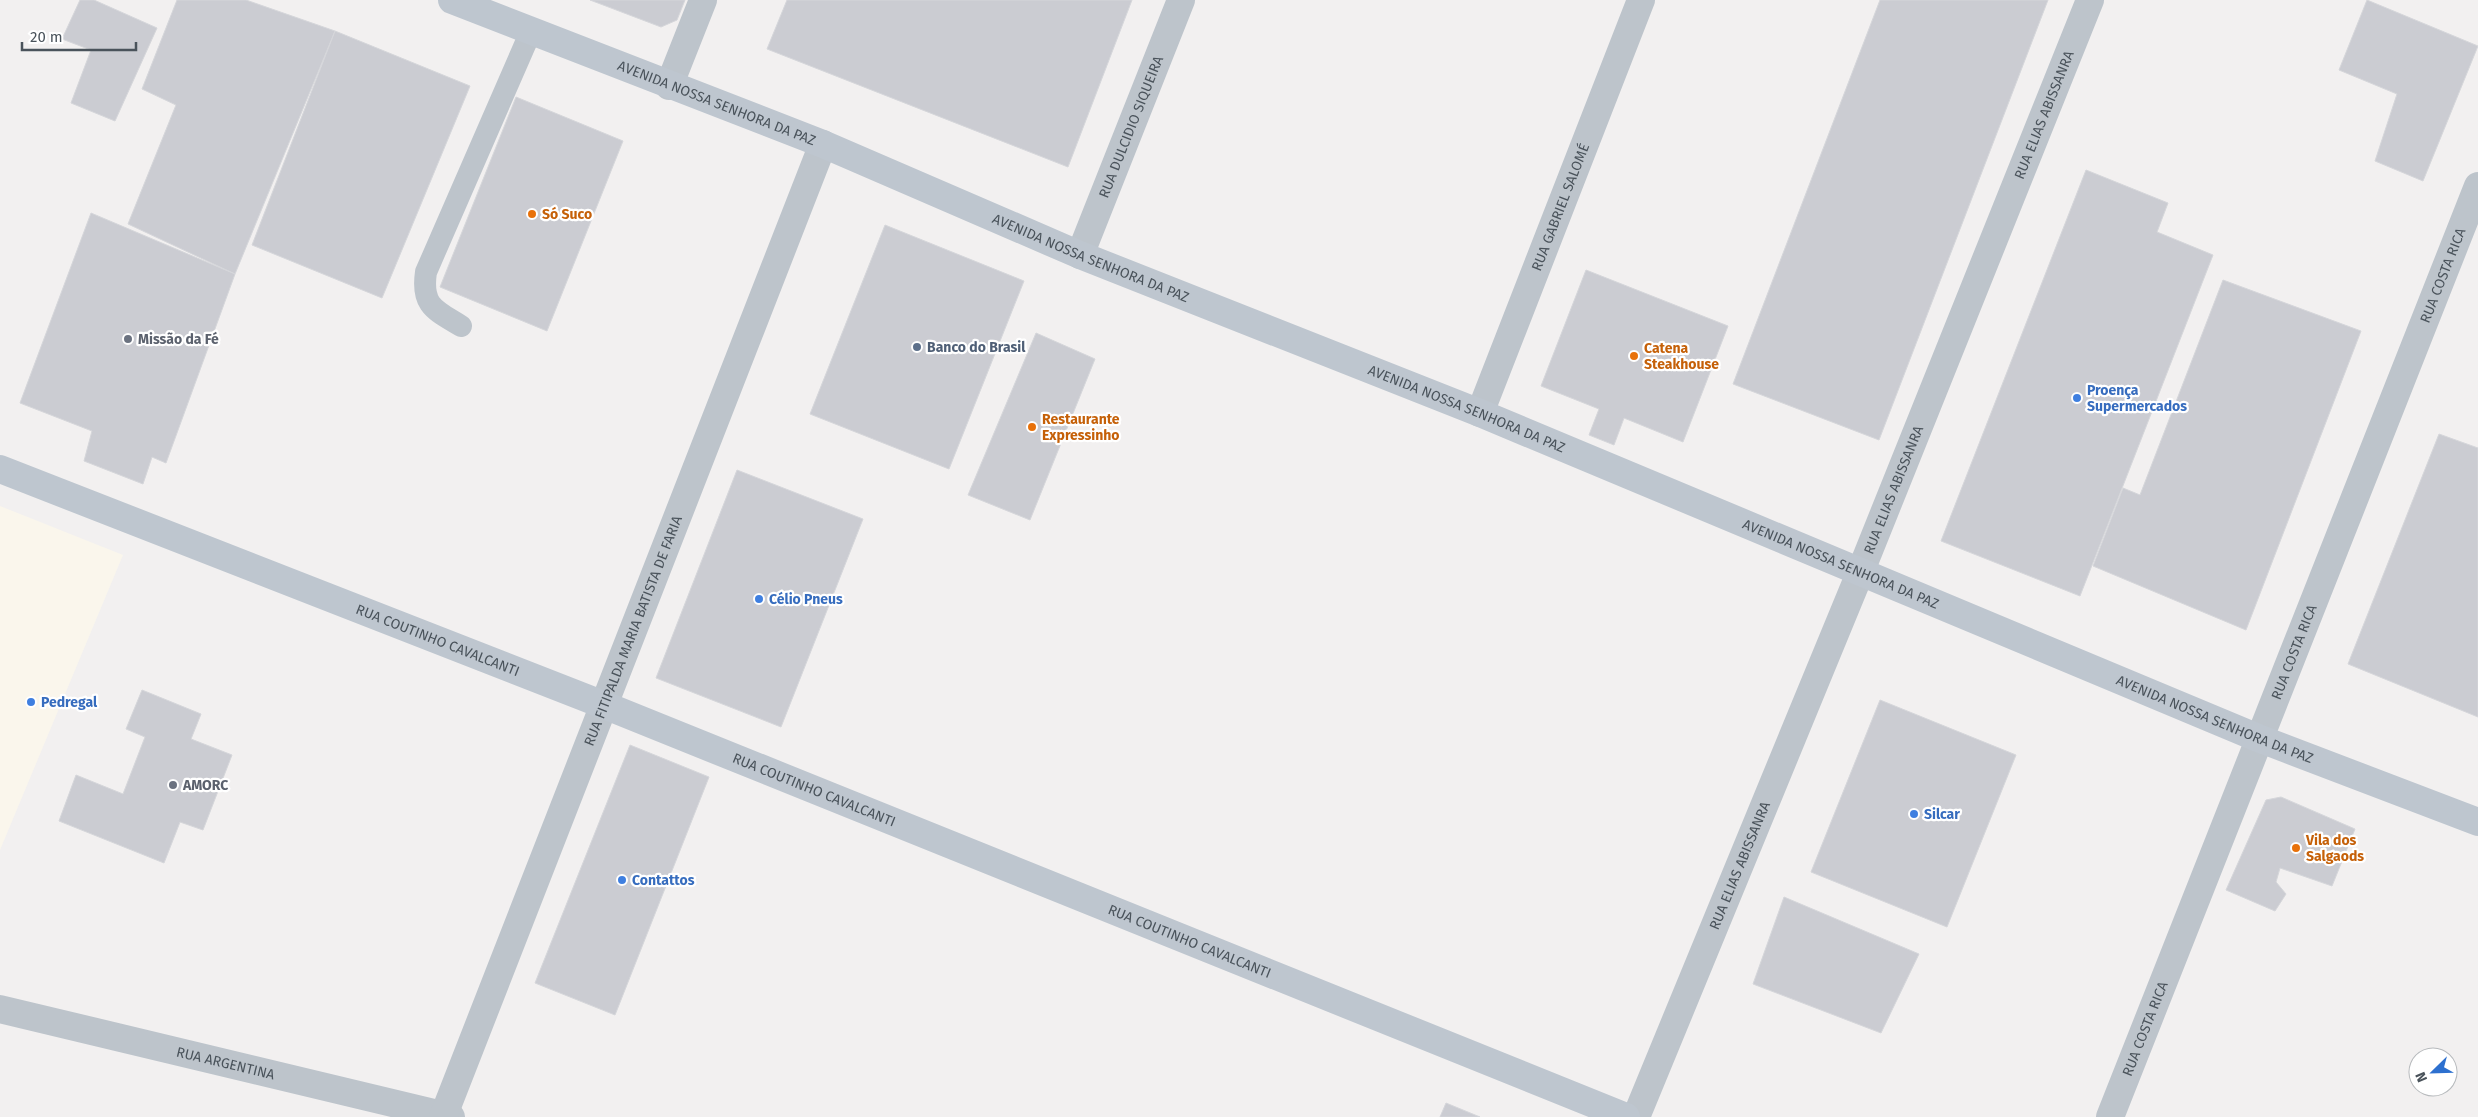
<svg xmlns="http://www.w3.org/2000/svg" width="2478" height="1117" font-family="'Fira Sans',sans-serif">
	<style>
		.commercial { fill: #faf6ec }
		.building { fill: #cbccd2; stroke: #d5d6da }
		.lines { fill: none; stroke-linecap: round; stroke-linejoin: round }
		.service { stroke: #bdc4cb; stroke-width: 22 }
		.minor { stroke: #bdc4cb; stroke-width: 28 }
		.secondary { stroke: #bec6cf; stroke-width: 28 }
		.food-dot { fill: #e8710a; stroke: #fff; stroke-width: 2 }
		.worship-dot { fill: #6b7280; stroke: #fff; stroke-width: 2 }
		.service-dot { fill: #5c6f8a; stroke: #fff; stroke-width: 2 }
		.shop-dot { fill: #3f7fe0; stroke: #fff; stroke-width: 2 }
		.labels { text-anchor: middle; stroke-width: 4.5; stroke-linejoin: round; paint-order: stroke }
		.street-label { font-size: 14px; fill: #4a535b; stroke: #fff }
		.food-label { font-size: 14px; font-weight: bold; fill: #c56008; stroke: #fff; text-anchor: start }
		.worship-label { font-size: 14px; font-weight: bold; fill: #5b616d; stroke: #fff; text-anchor: start }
		.service-label { font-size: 14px; font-weight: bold; fill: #4e5e75; stroke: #fff; text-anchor: start }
		.shop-label { font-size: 14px; font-weight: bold; fill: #366cbe; stroke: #fff; text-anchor: start }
	</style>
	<rect width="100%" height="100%" fill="#f2f0f0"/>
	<path class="commercial" d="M0 506 123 555 0 850Z"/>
	<g class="building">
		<path d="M80 0H94L157 28 115 121 71 103 91 50 62 39Z"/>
		<path d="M177 0H246L335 31 235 274 128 224 176 105 142 89Z"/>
		<path d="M590 0H685L677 20 661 27Z"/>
		<path d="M787 0H1132L1068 167 767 49Z"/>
		<path d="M1880 0H2048L1879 440 1733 384Z"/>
		<path d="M2367 0 2478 46 2423 181 2375 161 2397 94 2339 70Z"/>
		<path d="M335 31 470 86 382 298 252 245Z"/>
		<path d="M516 97 623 141 547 331 440 287Z"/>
		<path d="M2086 170 2168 203 2157 232 2213 255 2080 596 1941 541Z"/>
		<path d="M91 213 235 274 166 463 152 457 143 484 84 461 92 431 20 403Z"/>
		<path d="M885 225 1024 281 949 469 810 414Z"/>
		<path d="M1586 270 1728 326 1683 442 1624 418 1614 445 1589 435 1599 409 1541 386Z"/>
		<path d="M2223 280 2361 331 2246 630 2093 566 2123 488 2140 495Z"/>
		<path d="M1036 333 1095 359 1030 520 968 495Z"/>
		<path d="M2439 434 2478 448V717L2348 664Z"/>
		<path d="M737 470 863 519 781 727 656 678Z"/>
		<path d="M142 690 201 714 191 739 232 755 203 830 180 822 164 863 59 821 76 775 123 794 145 737 126 729Z"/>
		<path d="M1880 700 2016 755 1947 927 1811 872Z"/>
		<path d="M630 745 709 777 615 1015 535 983Z"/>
		<path d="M2281 797 2355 829 2332 886 2280 868 2276 882 2286 894 2275 911 2226 890 2266 800Z"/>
		<path d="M1784 897 1919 954 1881 1033 1753 984Z"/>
		<path d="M1446 1103 1480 1117H1440Z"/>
	</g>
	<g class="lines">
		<path class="service" d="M461 326C435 310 421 306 426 272L531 31"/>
		<g class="minor">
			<path d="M669 86 703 0"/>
			<path id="s1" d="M1080 255 1181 0"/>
			<path id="s2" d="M1480 413 1641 0"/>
			<path id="s3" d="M0 1009 451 1117"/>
			<path id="s4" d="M443 1117 823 144"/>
			<path id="s5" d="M1636 1117 1860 573 2090 0"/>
			<path id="s6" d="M2110 1117 2478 186"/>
		</g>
		<g class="secondary">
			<path id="s7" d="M452 0 823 144 1080 255 1480 413 2258 738 2478 822"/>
			<path id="s8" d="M0 469 604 705 1626 1117"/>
		</g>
	</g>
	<g class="food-dot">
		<circle cx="532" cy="214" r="5"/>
		<circle cx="1634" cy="356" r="5"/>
		<circle cx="1032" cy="427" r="5"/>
		<circle cx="2296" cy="848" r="5"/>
	</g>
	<g class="worship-dot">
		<circle cx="128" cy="339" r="5"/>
		<circle cx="173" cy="785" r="5"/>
	</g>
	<circle class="service-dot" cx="917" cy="347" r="5"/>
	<g class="shop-dot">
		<circle cx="2077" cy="398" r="5"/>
		<circle cx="759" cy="599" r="5"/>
		<circle cx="31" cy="702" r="5"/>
		<circle cx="1914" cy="814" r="5"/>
		<circle cx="622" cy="880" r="5"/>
	</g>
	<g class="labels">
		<g class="street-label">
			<text dy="5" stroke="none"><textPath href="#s7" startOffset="284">AVENIDA NOSSA SENHORA DA PAZ</textPath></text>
			<text dy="5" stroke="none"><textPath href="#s5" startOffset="1082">RUA ELIAS ABISSANRA</textPath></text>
			<text dy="5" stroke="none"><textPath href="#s1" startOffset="138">RUA DULCIDIO SIQUEIRA</textPath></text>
			<text dy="5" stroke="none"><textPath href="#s2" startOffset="221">RUA GABRIEL SALOMÉ</textPath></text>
			<text dy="5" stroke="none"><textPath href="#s7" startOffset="689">AVENIDA NOSSA SENHORA DA PAZ</textPath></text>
			<text dy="5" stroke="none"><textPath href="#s6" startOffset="905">RUA COSTA RICA</textPath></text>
			<text dy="5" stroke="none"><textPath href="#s7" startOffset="1094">AVENIDA NOSSA SENHORA DA PAZ</textPath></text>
			<text dy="5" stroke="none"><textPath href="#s5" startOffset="678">RUA ELIAS ABISSANRA</textPath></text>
			<text dy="5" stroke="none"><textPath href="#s7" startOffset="1499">AVENIDA NOSSA SENHORA DA PAZ</textPath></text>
			<text dy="5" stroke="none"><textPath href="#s4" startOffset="522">RUA FITIPALDA MARIA BATISTA DE FARIA</textPath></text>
			<text dy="5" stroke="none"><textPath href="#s8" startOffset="470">RUA COUTINHO CAVALCANTI</textPath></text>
			<text dy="5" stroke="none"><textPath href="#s6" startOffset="500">RUA COSTA RICA</textPath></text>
			<text dy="5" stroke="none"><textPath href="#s7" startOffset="1904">AVENIDA NOSSA SENHORA DA PAZ</textPath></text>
			<text dy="5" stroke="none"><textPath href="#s8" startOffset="875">RUA COUTINHO CAVALCANTI</textPath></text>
			<text dy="5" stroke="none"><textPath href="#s5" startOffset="272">RUA ELIAS ABISSANRA</textPath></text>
			<text dy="5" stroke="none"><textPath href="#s8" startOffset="1280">RUA COUTINHO CAVALCANTI</textPath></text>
			<text dy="5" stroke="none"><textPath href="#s6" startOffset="95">RUA COSTA RICA</textPath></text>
			<text dy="5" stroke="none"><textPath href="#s3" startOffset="232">RUA ARGENTINA</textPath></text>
		</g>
		<g class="food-label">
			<text x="542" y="219">Só Suco</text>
			<text x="1644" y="353">Catena<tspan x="1644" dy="16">Steakhouse</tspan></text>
			<text x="1042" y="424">Restaurante<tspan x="1042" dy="16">Expressinho</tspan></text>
			<text x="2306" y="845">Vila dos<tspan x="2306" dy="16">Salgaods</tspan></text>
		</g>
		<g class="worship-label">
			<text x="138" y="344">Missão da Fé</text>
			<text x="183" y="790">AMORC</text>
		</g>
		<g class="service-label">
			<text x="927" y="352">Banco do Brasil</text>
		</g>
		<g class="shop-label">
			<text x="2087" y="395">Proença<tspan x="2087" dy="16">Supermercados</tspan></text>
			<text x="769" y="604">Célio Pneus</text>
			<text x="41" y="707">Pedregal</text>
			<text x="1924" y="819">Silcar</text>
			<text x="632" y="885">Contattos</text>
		</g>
	</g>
	<g transform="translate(2433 1072) rotate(247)"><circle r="24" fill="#ffffff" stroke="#b7babd"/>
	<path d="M0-4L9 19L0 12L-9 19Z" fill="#2d70cf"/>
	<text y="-8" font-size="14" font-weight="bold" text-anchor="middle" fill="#4a535b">N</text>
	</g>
	<path d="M22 42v8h114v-8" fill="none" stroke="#4a535b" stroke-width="2.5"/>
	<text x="30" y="42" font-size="15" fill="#4a535b" stroke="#ffffff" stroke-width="4" paint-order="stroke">20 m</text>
</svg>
